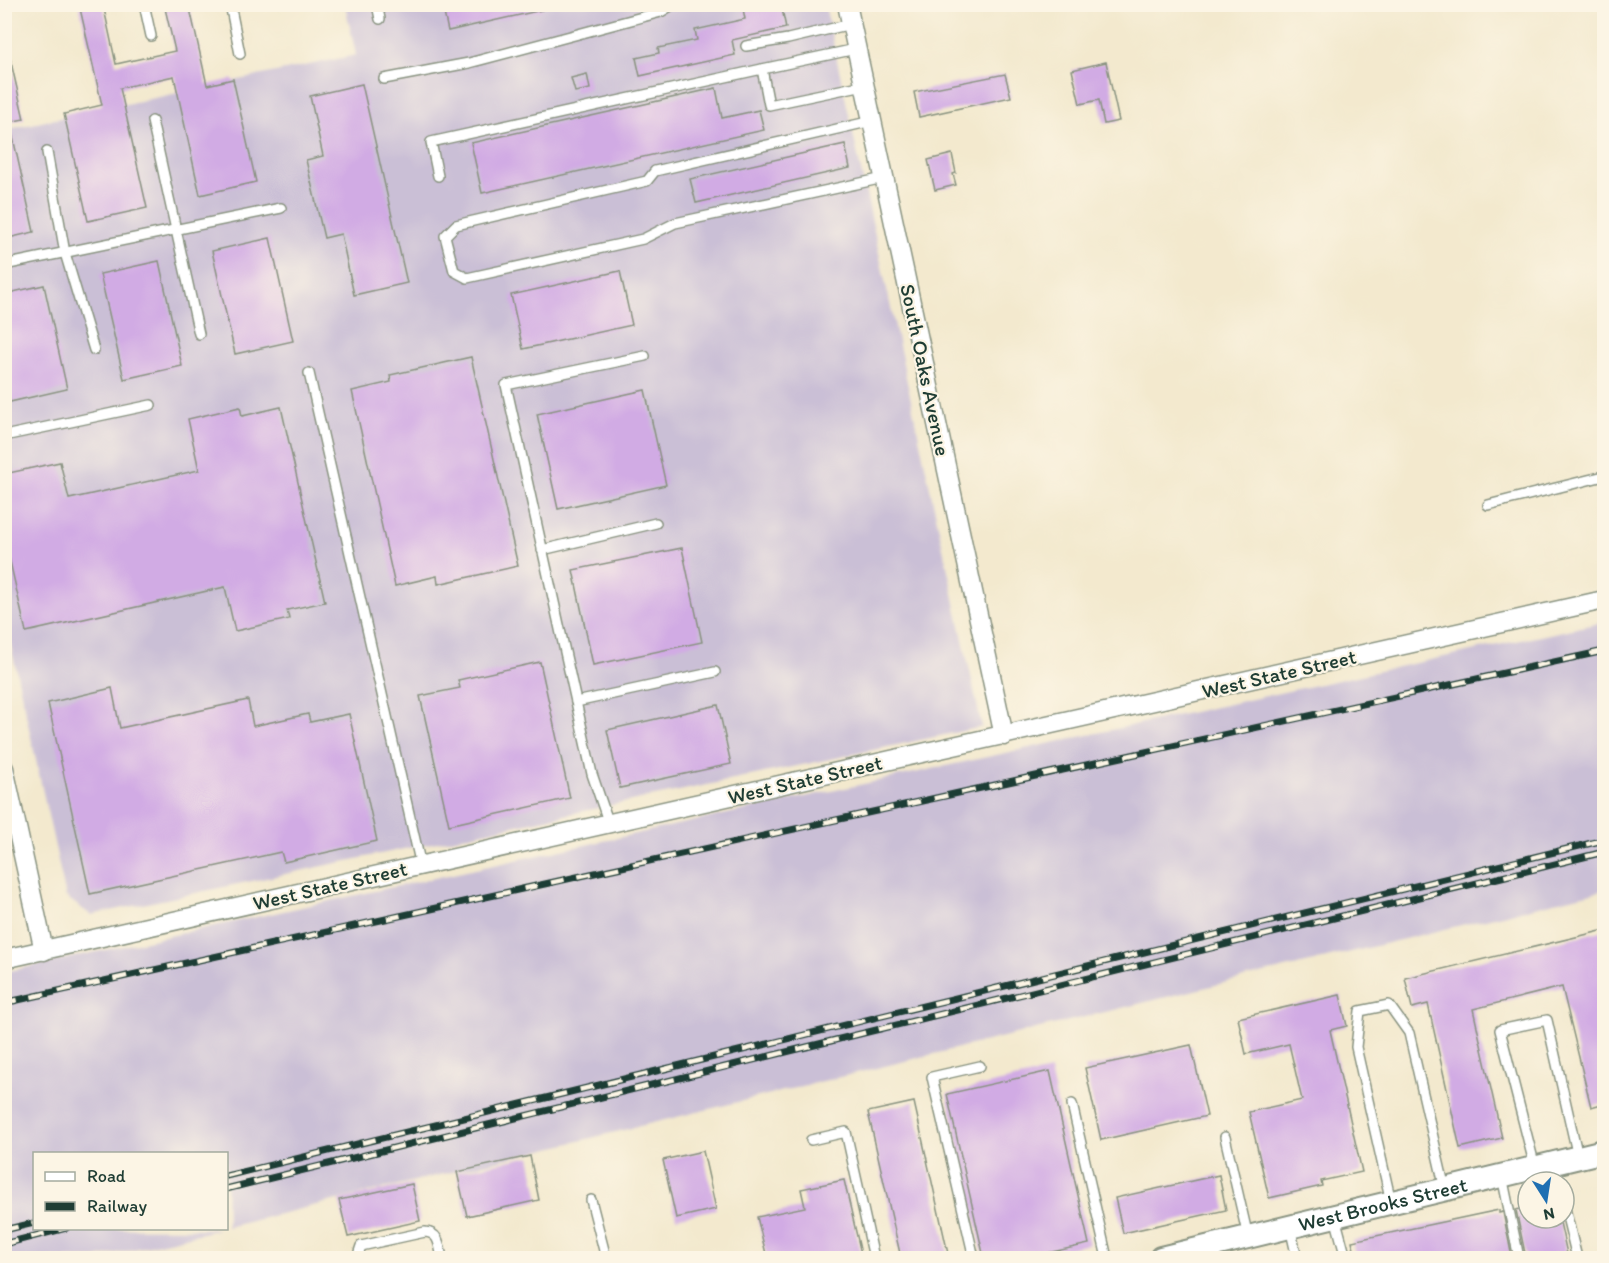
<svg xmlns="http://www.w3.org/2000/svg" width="1609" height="1263" font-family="Itim,sans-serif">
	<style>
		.industrial { fill: #cabfd6 }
		.building { fill: #d1abe4 }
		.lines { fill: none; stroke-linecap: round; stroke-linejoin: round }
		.service-casing { stroke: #899381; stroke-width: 12 }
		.minor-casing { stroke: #899381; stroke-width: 21 }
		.tertiary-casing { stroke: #899381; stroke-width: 26 }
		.service { stroke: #fff; stroke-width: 9 }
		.minor { stroke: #fff; stroke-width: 18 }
		.tertiary { stroke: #fff; stroke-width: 22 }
		.rail-casing { stroke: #1f3d34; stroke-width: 7 }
		.rail { stroke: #fcf5e5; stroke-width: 4.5; stroke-dasharray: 14; stroke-linecap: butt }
		.labels { text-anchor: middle; stroke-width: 4.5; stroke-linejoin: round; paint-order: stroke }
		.street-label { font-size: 21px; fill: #1f3d34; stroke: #fcf5e5 }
	</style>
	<rect width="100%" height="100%" fill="#fcf5e5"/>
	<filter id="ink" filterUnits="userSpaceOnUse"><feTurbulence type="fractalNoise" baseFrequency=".0167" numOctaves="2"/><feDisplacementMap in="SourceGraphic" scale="12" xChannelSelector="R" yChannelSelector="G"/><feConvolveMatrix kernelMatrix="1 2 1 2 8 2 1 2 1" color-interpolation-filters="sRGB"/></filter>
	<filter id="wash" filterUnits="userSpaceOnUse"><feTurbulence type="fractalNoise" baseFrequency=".008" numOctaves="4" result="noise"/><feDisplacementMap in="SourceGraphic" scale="24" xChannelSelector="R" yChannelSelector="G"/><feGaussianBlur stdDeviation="1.35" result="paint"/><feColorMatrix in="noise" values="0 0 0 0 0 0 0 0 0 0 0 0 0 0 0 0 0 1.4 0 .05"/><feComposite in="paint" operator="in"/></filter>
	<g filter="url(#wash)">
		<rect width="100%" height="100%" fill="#f3e9ce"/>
		<g class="industrial">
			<path d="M345 5H825L982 727 91 915 66 897 5 619 4 130 356 55Z"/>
			<path d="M1604 622V890L227 1227 226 1154H34V1228L219 1229 96 1258H5V972Z"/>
		</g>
		<g id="blocks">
			<g class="building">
				<path d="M79 4H103L116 64 175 51 164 4H189L207 85 233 79 256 182 200 195 174 76 120 88 147 208 88 221 64 114 102 105Z"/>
				<path d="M442 4H541L542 10 448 31Z"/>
				<path d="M742 4H781L786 28 732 40 735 55 640 76 636 58 659 53 658 48 697 40 695 30 745 19Z"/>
				<path d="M10 58 24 119 4 123V59Z"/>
				<path d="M1106 62 1119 121 1104 124 1099 100 1080 104 1072 70Z"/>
				<path d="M587 74 590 89 575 92 571 78Z"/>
				<path d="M1005 74 1011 97 919 117 914 92Z"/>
				<path d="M362 84 407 283 354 295 341 234 324 238 306 160 323 156 310 96Z"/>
				<path d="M716 88 722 118 759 110 764 130 482 193 471 143Z"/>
				<path d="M10 124 34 232 4 239V125Z"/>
				<path d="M845 144 850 168 696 203 690 179Z"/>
				<path d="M952 154 956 173 953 174 956 185 935 190 928 160Z"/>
				<path d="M270 238 293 341 235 354 212 251Z"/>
				<path d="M159 261 182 366 124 379 100 274Z"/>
				<path d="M620 271 632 325 523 349 511 295Z"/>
				<path d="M44 285 67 389 10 402 4 379V294Z"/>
				<path d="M471 357 518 566 438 584 437 576 395 586 352 391 391 382 390 375Z"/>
				<path d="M645 390 666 485 558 509 537 414Z"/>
				<path d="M240 407 242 416 281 407 325 602 287 610 289 619 235 631 225 587 26 632 4 535V474L60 462 69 499 199 470 188 419Z"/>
				<path d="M682 548 702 642 593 665 573 570Z"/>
				<path d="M540 662 570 798 449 825 420 696 460 688 458 680Z"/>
				<path d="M112 688 120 728 248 700 253 726 308 714 310 722 349 714 377 841 284 862 281 852 90 894 48 703Z"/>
				<path d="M718 705 731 764 620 788 607 730Z"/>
				<path d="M1605 930V1103L1591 1107 1562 987 1473 1009 1502 1138 1460 1148 1428 1004 1412 1008 1405 978Z"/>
				<path d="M1340 995 1347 1026 1330 1030 1362 1172 1321 1181 1322 1186 1269 1198 1249 1112 1302 1100 1289 1044 1246 1054 1238 1018Z"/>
				<path d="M1191 1045 1207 1116 1101 1140 1085 1068Z"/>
				<path d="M1050 1071 1089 1244 1024 1258H984L947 1094Z"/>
				<path d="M914 1102 949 1258H901L868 1112Z"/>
				<path d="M703 1151 716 1209 676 1218 663 1160Z"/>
				<path d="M530 1156 539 1200 467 1216 457 1172Z"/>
				<path d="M1219 1175 1226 1210 1123 1233 1115 1198Z"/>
				<path d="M844 1180 862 1258H767L757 1217 805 1207 801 1189Z"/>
				<path d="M412 1184 420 1221 348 1237 339 1200Z"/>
				<path d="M1528 1207V1218H1559L1568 1258H1526L1516 1210Z"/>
				<path d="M1499 1210V1213L1503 1212 1512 1258H1356L1352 1241Z"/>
			</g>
		</g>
	</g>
	<g filter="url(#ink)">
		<use href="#blocks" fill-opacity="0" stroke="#899381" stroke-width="1.5"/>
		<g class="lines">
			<defs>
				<g id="service">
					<path d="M144 4 151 36"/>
					<path d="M230 4 240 54"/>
					<path d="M377 4 380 19"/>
					<path d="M746 46 788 39 851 24"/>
					<path d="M762 69 856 49"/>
					<path d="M384 79 469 63 661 12 674 4"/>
					<path d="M152 121 199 334"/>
					<path d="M872 121 655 171 647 181 456 225 445 236 454 271 467 278 643 239 675 223 884 178"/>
					<path d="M47 152 65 253 94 350"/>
					<path d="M438 176 431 142 762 69 769 105 864 85"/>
					<path d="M4 265 281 208"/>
					<path d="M309 373 421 866"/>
					<path d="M4 436 151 405"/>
					<path d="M1488 505 1604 476"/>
					<path d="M542 550 656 523"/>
					<path d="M576 702 715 672"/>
					<path d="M609 824 592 774 506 385 645 356"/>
					<path d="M1072 1104 1107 1258"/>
					<path d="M1225 1137 1248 1237"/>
					<path d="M811 1140 846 1132 874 1258"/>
					<path d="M1554 1164 1559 1182"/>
					<path d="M1535 1167 1500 1030 1547 1020 1578 1157"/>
					<path d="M1502 1176 1519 1258"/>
					<path d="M591 1200 606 1258"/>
					<path d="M1391 1202 1356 1047 1360 1011 1389 1005 1409 1033 1445 1189"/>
					<path d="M1564 1204 1577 1258"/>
					<path d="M1335 1217 1346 1258"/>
					<path d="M1290 1227 1297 1258"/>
					<path d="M360 1258 359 1252 361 1246 425 1232C440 1233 439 1246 442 1258"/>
					<path d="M974 1258 932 1077 980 1066"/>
				</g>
				<g id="minor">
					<path d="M847 4 1004 736"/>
					<path d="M4 768 44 951"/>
					<path d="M4 959 1604 600"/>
				</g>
				<g id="tertiary">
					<path id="s1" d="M1161 1258 1604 1151"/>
				</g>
			</defs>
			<use href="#service" class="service-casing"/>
			<use href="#minor" class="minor-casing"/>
			<use href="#tertiary" class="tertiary-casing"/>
			<use href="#service" class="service"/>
			<use href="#minor" class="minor"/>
			<use href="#tertiary" class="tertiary"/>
			<defs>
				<g id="rail">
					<path d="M4 1003 1604 651"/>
					<path d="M226 1176 1604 840"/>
					<path d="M226 1189 1604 852"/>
					<path d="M4 1230 34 1223"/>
					<path d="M4 1244 66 1228"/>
				</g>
			</defs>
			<use href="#rail" class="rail-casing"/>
			<use href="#rail" class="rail"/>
		</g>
	</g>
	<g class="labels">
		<g class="street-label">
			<text transform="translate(925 370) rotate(78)" y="7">South Oaks Avenue</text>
			<text transform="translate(1279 674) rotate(-13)" y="7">West State Street</text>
			<text transform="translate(805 780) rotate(-13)" y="7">West State Street</text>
			<text transform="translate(330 886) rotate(-13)" y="7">West State Street</text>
			<text dy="7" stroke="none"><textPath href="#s1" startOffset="228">West Brooks Street</textPath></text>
		</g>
	</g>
	<rect width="1609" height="1263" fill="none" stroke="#fcf5e5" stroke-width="24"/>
	<rect x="33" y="1152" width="195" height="78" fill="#fcf5e5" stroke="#a4ab9e" stroke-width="1.5"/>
	<rect x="45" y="1172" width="30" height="9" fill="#ffffff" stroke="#a4ab9e" stroke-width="1.5"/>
	<text x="87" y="1182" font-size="18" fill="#1f3d34">Road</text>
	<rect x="45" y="1202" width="30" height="9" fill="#1f3d34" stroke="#a4ab9e" stroke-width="1.5"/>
	<text x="87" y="1212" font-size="18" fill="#1f3d34">Railway</text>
	<g transform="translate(1546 1200) rotate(168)"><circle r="28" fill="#fcf5e5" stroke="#a4ab9e" stroke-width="1.5"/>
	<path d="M0-4.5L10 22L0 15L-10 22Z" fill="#1f6fb2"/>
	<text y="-9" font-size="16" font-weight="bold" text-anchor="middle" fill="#1f3d34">N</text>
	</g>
</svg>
